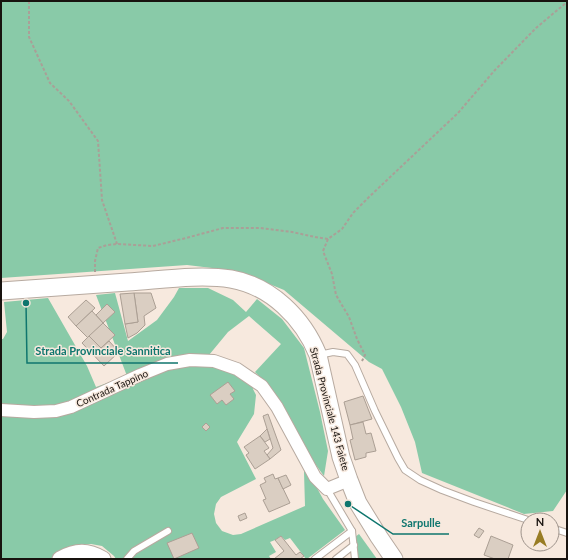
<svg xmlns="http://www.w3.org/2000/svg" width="568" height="560" font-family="Lato,sans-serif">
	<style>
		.green { fill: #89caa8 }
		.building { fill: #dacec2; stroke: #ab9f94 }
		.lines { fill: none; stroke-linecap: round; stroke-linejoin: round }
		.service-casing { stroke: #b7aaa0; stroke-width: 8 }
		.minor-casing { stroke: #b7aaa0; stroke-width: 14 }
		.tertiary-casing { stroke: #b7aaa0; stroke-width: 17 }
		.secondary-casing { stroke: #b7aaa0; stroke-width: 19 }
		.path { stroke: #aa9f97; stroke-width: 2; stroke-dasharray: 3 2; stroke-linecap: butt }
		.service { stroke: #fff; stroke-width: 6 }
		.minor { stroke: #fff; stroke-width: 12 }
		.tertiary { stroke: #fff; stroke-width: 15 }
		.secondary { stroke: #fff; stroke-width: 17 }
		.labels { text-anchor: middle; stroke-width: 3; stroke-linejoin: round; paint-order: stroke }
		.street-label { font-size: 10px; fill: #18130f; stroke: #f7e9de }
		.leader { fill: none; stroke: #0f766e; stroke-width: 1.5 }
		.callout-dot { fill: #0f766e; stroke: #f7e9de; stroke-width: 1.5 }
		.callout-label { font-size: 11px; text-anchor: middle; font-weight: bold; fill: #0f766e; stroke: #f7e9de; stroke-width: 3; stroke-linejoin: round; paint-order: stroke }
	</style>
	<rect width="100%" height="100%" fill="#f7e9de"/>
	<g class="green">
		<path d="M1 1H567V490L553 511 524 514 422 473 415 442 401 407 382 369 369 362 284 290 237 271 187 265 1 278Z"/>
		<path d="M179 288H208L233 300 246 312 257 299 282 319 304 348 320 412 328 451 324 476 307 453 284 409 261 378 255 372 281 344 249 316 228 332 209 355 217 364 252 383 253 389 256 395 254 414 237 442 256 479 221 497 216 504 214 514 216 523 222 531 233 535 241 534 305 506 304 472 306 468 323 499 345 530 307 559H306L290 538 285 540 281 536 275 540 270 542 276 552 269 556 271 559H116L114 556 102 546 91 544 77 545 63 550 50 559H1V339H3L7 332 4 302 48 298 87 366 96 387 127 376 96 295 115 293 128 341 157 320 174 297Z"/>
		<path d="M359 534 377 559H358L355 537Z"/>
	</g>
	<g class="building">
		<path d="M134 293H151L156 308 144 316 145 325 137 333 128 338 125 324 138 322Z"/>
		<path d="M134 293 138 322 125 324 120 294Z"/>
		<path d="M86 300 95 308 76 326 68 317Z"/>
		<path d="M107 304 115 312 103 323 96 315Z"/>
		<path d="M92 311 103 323 88 338 76 326Z"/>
		<path d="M103 323 115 335 101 348 89 336Z"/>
		<path d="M89 336 101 348 109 341 119 352 104 366 82 343Z"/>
		<path d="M228 382 235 391 230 394 234 399 226 405 222 400 217 404 210 395Z"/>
		<path d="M363 396 372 419 350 425 344 402Z"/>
		<path d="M268 414 281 450 270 459 267 455 273 448 263 416Z"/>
		<path d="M363 422 366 434 371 433 376 451 366 453V457L355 460 350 440 353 439 350 425Z"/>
		<path d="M206 423 210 427 206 431 202 427Z"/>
		<path d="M267 429 270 439 265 442 260 436Z"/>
		<path d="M260 436 269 448 264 451 270 459 255 469 246 455 249 453 244 447Z"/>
		<path d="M273 474 275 479 278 478 290 503 269 512 263 500 266 499 260 485 266 482 264 478Z"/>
		<path d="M286 475 291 485 283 489 278 478Z"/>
		<path d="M245 513 247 518 240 521 238 516Z"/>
		<path d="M479 528 484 531 479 538 474 535Z"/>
		<path d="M192 533 199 548 174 559 167 543Z"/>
		<path d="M281 536 296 555 300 552 304 556 300 559H274L284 551 275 540Z"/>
		<path d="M491 536 513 545 508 559H495L484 555Z"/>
	</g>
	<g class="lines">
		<defs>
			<g id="service">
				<path d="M319 355 333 352 347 354 355 365 375 411 398 458 405 470 420 480 442 490 474 502 528 520"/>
				<path d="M327 489 352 531 355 559"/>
				<path d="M552 528 567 533"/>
				<path d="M127 559 134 551 168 531"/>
				<path d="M315 559 352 531"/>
				<path d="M336 559 354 545"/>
			</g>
			<path id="minor" d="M1 410 34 412 56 411 71 407 140 375 167 364 190 360 214 361 237 369 262 386 277 407 315 477 327 489 349 480"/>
			<path id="tertiary" d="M60 559C76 550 88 550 103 559"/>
			<path id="secondary" d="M1 291C43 288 86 285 128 282 160 280 199 274 231 279 271 286 303 318 318 355L341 457 349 480 358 503 379 537 394 559"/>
		</defs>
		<use href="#service" class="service-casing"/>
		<use href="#minor" class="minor-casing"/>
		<use href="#tertiary" class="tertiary-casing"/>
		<use href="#secondary" class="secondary-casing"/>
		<g class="path">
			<path d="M29 1V37L50 83 69 101 98 141 102 200 117 244"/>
			<path d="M328 239 323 251 332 274 336 295 349 317 357 339 365 355 362 361"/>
			<path d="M95 272V261L98 248 107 245 117 244 153 246 186 238 223 228H260L292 232 315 237 328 239 342 229 353 213 369 197 458 113 495 70 536 28 567 2"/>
		</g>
		<use href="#service" class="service"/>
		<use href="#minor" class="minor"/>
		<use href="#tertiary" class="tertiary"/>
		<use href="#secondary" class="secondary"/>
	</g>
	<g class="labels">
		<g class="street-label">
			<text transform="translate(112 388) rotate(-24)" y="4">Contrada Tappino</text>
			<text transform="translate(330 409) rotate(75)" y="4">Strada Provinciale 143 Faiete</text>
		</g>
	</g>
	<path class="leader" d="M26 303L27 363H178M348 504L393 534H449"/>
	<g class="callout-dot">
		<circle cx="26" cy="303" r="4"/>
		<circle cx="348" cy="504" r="4"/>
	</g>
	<g class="callout-label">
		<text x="103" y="355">Strada Provinciale Sannitica</text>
		<text x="421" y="527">Sarpulle</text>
	</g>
	<rect width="568" height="560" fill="none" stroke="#18130f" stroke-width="4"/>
	<g transform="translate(540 532)"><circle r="19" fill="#f7e9de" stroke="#9e938b"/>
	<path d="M0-3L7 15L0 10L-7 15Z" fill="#987c24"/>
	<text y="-6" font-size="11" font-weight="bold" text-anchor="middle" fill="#18130f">N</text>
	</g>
</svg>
